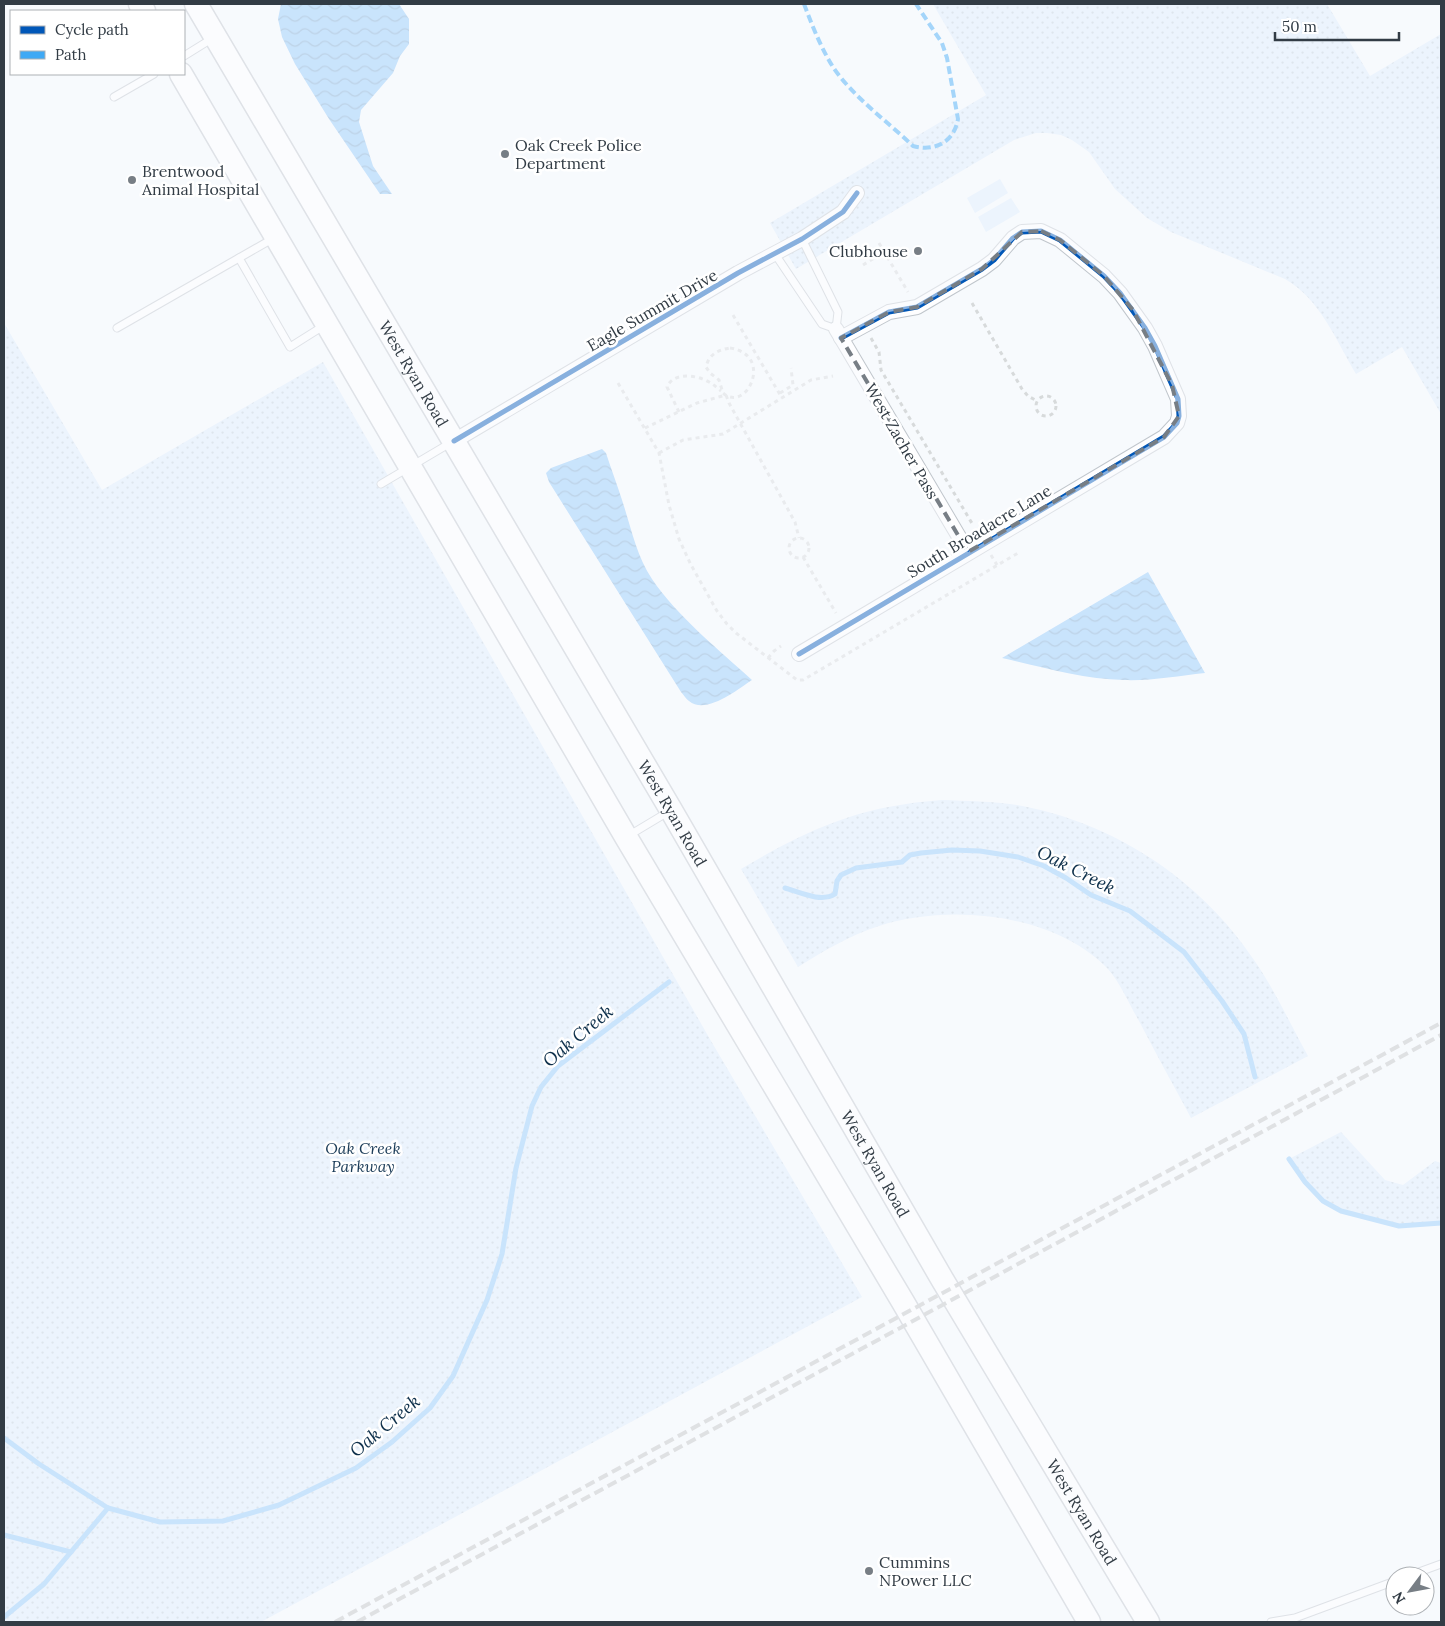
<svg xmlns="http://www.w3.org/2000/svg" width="1445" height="1626" font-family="Lora,serif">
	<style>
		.park { fill: url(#park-dots) }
		.pitch { fill: #ddedfc }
		.water { fill: url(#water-waves) }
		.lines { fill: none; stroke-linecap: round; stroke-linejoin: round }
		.stream { stroke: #91c9fa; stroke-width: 5 }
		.lane-casing { stroke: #c0c6cc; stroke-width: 9 }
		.street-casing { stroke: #c0c6cc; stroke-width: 16 }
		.primary-casing { stroke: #c0c6cc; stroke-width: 25 }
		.path { stroke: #d7dadb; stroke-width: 3; stroke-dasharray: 4 4; stroke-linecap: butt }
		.lane { stroke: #fefeff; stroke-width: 7 }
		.street { stroke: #fefeff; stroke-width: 14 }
		.primary { stroke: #fefeff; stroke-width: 22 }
		.rail { stroke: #c1c3c4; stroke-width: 4; stroke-dasharray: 10 5; stroke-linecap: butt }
		.quiet { stroke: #3fa9f5; stroke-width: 4; stroke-dasharray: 8 4; stroke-linecap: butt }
		.cycleway-casing { stroke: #fff; stroke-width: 8 }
		.cycleway { stroke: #0057b8; stroke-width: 5 }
		.marked { fill: none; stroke: #777e85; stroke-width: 4; stroke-dasharray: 10 6; stroke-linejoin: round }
		.poi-dot { fill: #777e85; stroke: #fff; stroke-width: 2 }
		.labels { text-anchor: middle; stroke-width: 5; stroke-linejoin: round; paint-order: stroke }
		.poi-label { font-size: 16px; fill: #323c45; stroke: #fff; text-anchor: start }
		.street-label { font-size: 16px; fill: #323c45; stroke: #fff }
		.park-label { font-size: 16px; font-style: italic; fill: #1b3c58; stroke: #fff }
		.water-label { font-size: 18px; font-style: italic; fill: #0e304b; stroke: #fff }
	</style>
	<defs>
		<pattern id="park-dots" width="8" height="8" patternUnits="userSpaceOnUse" patternTransform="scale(1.25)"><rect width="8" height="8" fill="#ddedfc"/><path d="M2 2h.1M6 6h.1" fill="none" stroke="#beccd9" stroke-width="1.8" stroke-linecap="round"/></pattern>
		<pattern id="water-waves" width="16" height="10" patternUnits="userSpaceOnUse" patternTransform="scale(1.25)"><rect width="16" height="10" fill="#91c9fa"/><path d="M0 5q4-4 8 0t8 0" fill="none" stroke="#77a4cc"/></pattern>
	</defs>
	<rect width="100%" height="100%" fill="#f7fafd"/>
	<g class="park">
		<path d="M933 4H1327L1370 76 1441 34V414L1402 347 1356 374C1336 340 1320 299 1285 279L1171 232 1147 218 1115 189 1089 152 1072 140 1061 135 1047 133H1036L1014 140 796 269 770 223 986 95Z"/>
		<path d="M4 323 102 490 323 362 711 1041 862 1297 261 1622H4Z"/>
		<path d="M942 800C967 801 992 801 1017 805 1113 822 1200 879 1254 960 1275 990 1290 1024 1308 1056L1191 1118C1174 1086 1156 1054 1139 1021 1129 1004 1121 984 1108 969 1055 913 949 903 879 926 850 935 824 951 798 967L741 869C810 828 860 806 942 800Z"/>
		<path d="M1341 1132 1385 1180 1403 1185 1435 1161 1441 1163V1223L1399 1226 1341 1211 1323 1201 1305 1182 1289 1159Z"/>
	</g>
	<g class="pitch">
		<path d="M1000 179 1008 193 975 213 967 198Z"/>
		<path d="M1011 198 1020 212 986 232 978 217Z"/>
	</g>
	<g class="water">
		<path d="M281 4H399L409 19V44L400 56 393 73 361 110 359 122 373 166 392 194H380L329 119 295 64 282 37 278 19Z"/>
		<path d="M602 449 606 453C611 469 617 484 622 500 631 527 636 555 652 579 677 616 719 650 752 680 737 690 706 715 689 701 686 699 684 695 681 692L549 482 546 473 551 468Z"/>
		<path d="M1148 572 1205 673C1178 676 1151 681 1124 680 1082 679 1043 667 1002 658Z"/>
	</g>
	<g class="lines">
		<g class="stream">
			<path d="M785 888C799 892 821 903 835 894L837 881 841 875 856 868 902 862 910 855 921 853 952 850 980 851 1018 857 1044 866 1066 878 1091 895 1130 911 1184 952 1222 1001 1244 1034 1255 1077"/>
			<path d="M1289 1159 1305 1182 1323 1201 1341 1211 1399 1226 1441 1223"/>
			<path d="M4 1438 39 1464 108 1508 160 1522 223 1521 279 1505 356 1468 392 1442 430 1408 453 1376 487 1300 502 1254 516 1168 532 1106 541 1087 558 1066 669 982"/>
			<path d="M4 1535 71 1552"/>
			<path d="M4 1617 44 1584 108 1508"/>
		</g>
		<defs>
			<g id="lane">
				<path d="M184 56 213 38"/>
				<path d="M114 97 154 74"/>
				<path d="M274 238 239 258 290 347 325 325"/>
				<path d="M775 254 822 324 836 329 838 312 802 239"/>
				<path d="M117 328 239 258"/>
				<path d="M381 484 452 442"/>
				<path d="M628 836 668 812"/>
				<path d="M1408 1576 1441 1564"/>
				<path d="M1271 1622 1295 1618 1395 1581"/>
			</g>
			<g id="street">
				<path d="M836 329 968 552"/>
				<path d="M454 441 738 273 802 239 843 212 857 193"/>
				<path d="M799 654 1164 437 1177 423 1179 416 1178 399 1155 346 1145 328 1120 293 1104 276 1060 240 1041 231 1022 232 1013 238 994 260 982 269 917 307 889 312 841 338"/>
			</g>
			<g id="primary">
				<path d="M140 4 144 11"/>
				<path id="s1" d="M196 4 671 810 942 1279 1148 1622"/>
				<path d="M181 74 626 837 903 1302 1089 1622"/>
			</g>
		</defs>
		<use href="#lane" class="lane-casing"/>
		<use href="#street" class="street-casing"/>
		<use href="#primary" class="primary-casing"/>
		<g class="path">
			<path d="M879 243 908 292"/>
			<path d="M863 265 884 252"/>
			<path d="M972 303 1022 389 1028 396 1037 401"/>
			<path d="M733 315 782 398"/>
			<path d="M871 338 879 352 881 370 973 525"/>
			<path d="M730 348C775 355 746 414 723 393L719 380 710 373 706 367C709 354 718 350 730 348Z"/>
			<path d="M618 383 659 453 669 505 679 539 691 565 717 611 727 624 736 633 797 680H803L1018 553"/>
			<path d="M780 393 793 385 791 368"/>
			<circle cx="1046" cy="406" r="10"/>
			<path d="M679 412 667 387C673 372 696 375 707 381 712 383 716 387 721 391"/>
			<path d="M645 428 697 403 726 395 729 403 795 522 799 538"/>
			<path d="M659 453 683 440 723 434 811 380 833 376"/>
			<circle cx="799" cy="548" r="10"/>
			<path d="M991 555 997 565"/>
			<path d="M803 557 836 613"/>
			<path d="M768 658 774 651 781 646"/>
		</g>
		<use href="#lane" class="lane"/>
		<use href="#street" class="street"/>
		<use href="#primary" class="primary"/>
		<g class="rail">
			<path d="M335 1622 1441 1023"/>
			<path d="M357 1622 1441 1035"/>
		</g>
		<path class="quiet" d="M804 4C812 25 821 48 833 67 853 97 887 121 913 146 935 152 954 142 958 119L947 58 942 43 916 4"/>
		<defs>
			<g id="cycleway">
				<path d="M454 441 738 273 802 239 843 212 857 193"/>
				<path d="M799 654 1164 437 1177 423 1179 416 1178 399 1155 346 1145 328 1120 293 1104 276 1060 240 1041 231 1022 232 1013 238 994 260 982 269 917 307 889 312 841 338"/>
			</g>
		</defs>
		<use href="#cycleway" class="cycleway-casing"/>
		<use href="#cycleway" class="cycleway"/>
	</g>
	<path d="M0 0H1445V1626H0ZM1041 231 1060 240 1104 276 1133 310 1172 385 1179 416 1164 437 968 552 841 338 889 312 917 307 982 269 1022 232Z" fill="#f7fafd" fill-opacity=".55" fill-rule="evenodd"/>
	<path class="marked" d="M1041 231 1060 240 1104 276 1133 310 1172 385 1179 416 1164 437 968 552 841 338 889 312 917 307 982 269 1022 232Z"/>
	<g class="poi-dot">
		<circle cx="505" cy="154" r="5"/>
		<circle cx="132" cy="180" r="5"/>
		<circle cx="918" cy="251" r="5"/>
		<circle cx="869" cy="1571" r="5"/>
	</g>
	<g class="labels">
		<g class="poi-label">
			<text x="515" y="151">Oak Creek Police<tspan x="515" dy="18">Department</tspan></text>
			<text x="142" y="177">Brentwood<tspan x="142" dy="18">Animal Hospital</tspan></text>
			<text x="908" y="257" text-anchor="end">Clubhouse</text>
			<text x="879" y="1568">Cummins<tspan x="879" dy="18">NPower LLC</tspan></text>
		</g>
		<g class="street-label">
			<text transform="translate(652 310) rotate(-30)" y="6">Eagle Summit Drive</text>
			<text dy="6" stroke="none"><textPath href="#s1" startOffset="429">West Ryan Road</textPath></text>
			<text transform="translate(902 441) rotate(60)" y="6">West Zacher Pass</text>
			<text transform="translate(979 531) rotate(-31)" y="6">South Broadacre Lane</text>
			<text dy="6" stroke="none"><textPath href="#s1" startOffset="939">West Ryan Road</textPath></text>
			<text dy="6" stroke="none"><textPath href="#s1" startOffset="1344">West Ryan Road</textPath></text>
			<text dy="6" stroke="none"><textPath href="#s1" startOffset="1749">West Ryan Road</textPath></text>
		</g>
		<g class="park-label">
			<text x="363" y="1154">Oak Creek<tspan x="363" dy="18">Parkway</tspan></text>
		</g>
		<g class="water-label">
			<text transform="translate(1076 870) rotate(27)" y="6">Oak Creek</text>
			<text transform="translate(578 1036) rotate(-40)" y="6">Oak Creek</text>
			<text transform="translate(385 1426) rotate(-40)" y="6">Oak Creek</text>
		</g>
	</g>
	<rect width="1445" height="1626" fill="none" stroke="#323c45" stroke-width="10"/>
	<rect x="10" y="10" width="175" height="65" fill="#ffffff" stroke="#adb1b5"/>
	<rect x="20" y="26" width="25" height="8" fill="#0057b8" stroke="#adb1b5"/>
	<text x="55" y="35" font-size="15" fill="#323c45">Cycle path</text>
	<rect x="20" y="51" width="25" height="8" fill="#3fa9f5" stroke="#adb1b5"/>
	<text x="55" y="60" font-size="15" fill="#323c45">Path</text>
	<g transform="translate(1410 1591) rotate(238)"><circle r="24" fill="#ffffff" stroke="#adb1b5"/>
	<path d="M0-4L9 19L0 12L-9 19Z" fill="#777e85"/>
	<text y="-8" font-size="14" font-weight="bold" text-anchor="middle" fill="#323c45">N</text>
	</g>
	<path d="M1275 32v8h124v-8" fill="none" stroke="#323c45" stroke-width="2.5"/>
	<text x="1282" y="32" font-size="15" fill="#323c45" stroke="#ffffff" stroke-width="4" paint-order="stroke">50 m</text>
</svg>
